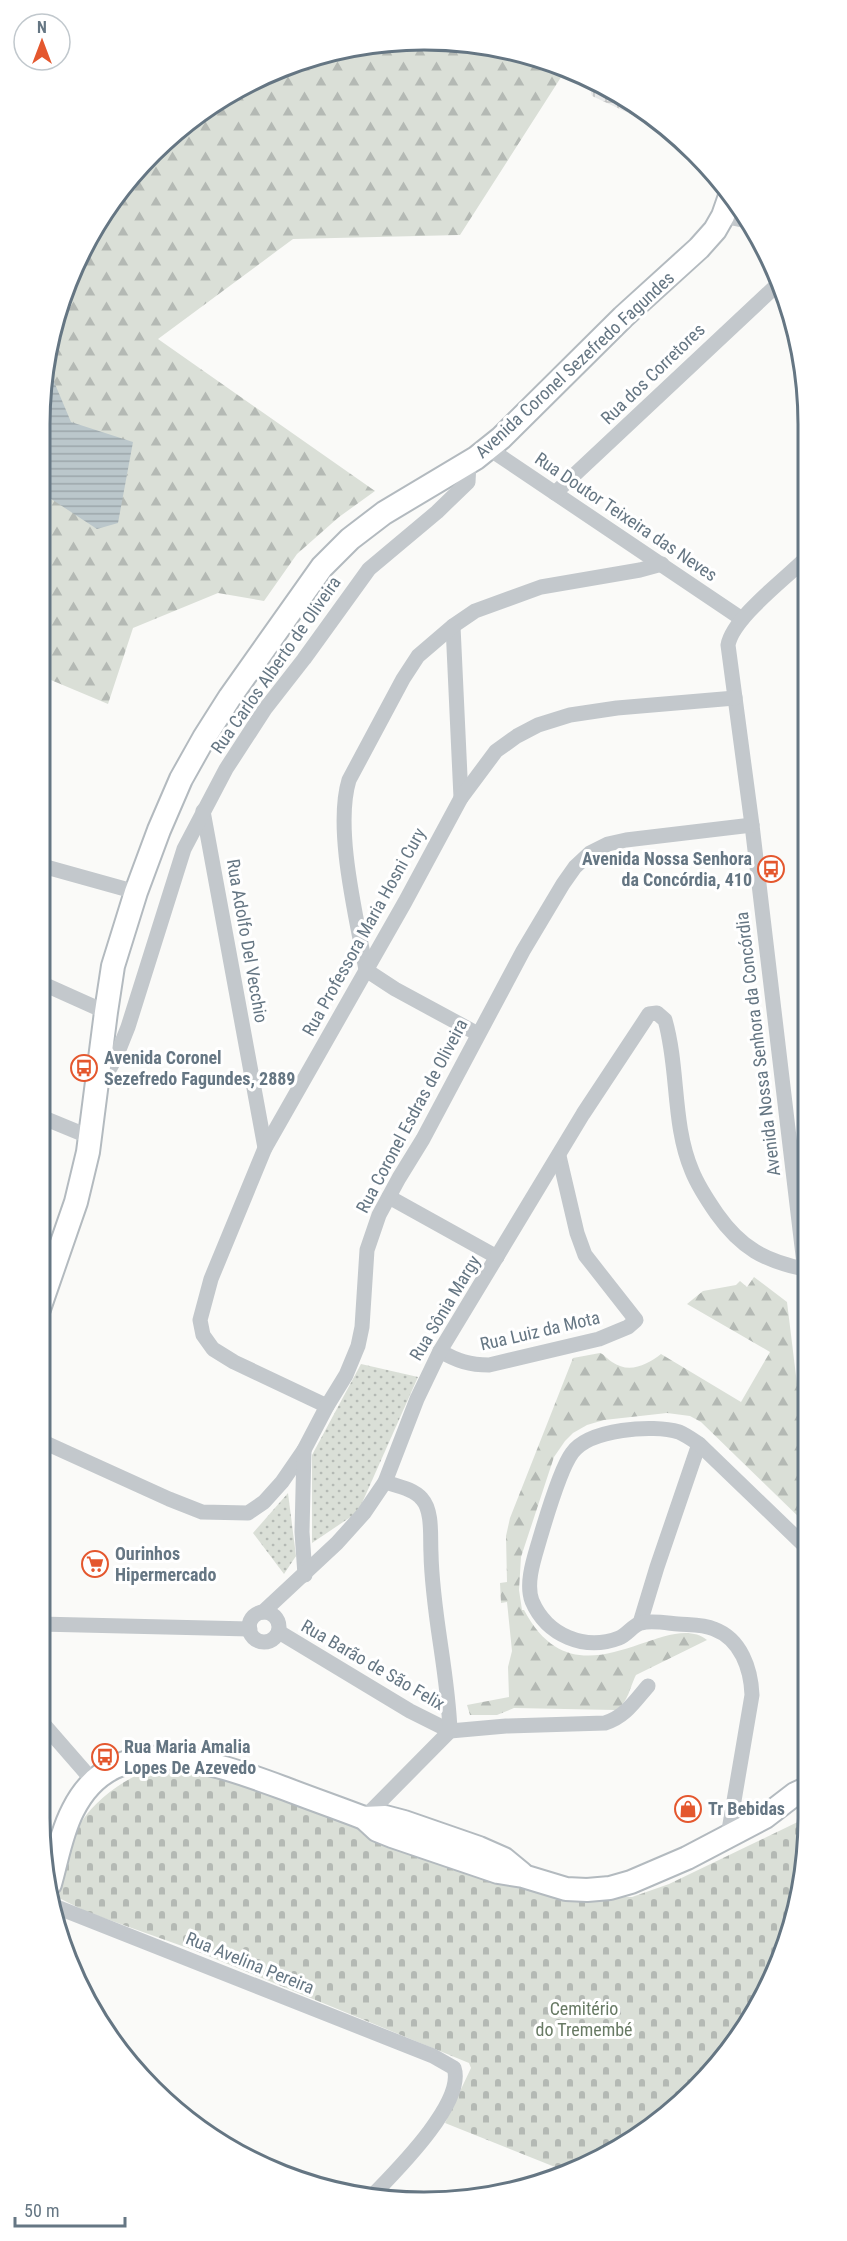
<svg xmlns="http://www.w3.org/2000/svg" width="847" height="2241" font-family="'Roboto Condensed',sans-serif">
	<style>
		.industrial { fill: url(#industrial-grid) }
		.forest { fill: url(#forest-firs) }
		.cemetery { fill: url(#cemetery-stones) }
		.park { fill: url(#park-dots) }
		.water { fill: url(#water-rules) }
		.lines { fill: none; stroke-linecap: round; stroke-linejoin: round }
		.secondary-casing { stroke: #b3babf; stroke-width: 26 }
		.minor { stroke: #c3c8cc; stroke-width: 15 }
		.secondary { stroke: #fff; stroke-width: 22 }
		.labels { text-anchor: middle; stroke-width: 6; stroke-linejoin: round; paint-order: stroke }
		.street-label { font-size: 18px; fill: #657683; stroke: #fff }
		.poi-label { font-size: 18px; font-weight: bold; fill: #657683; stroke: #fff; text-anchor: start }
		.park-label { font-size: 18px; fill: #687a64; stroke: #fff }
		.rim { fill: none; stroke: #657683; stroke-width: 3 }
	</style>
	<defs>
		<pattern id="industrial-grid" width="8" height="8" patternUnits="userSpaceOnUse" patternTransform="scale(1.5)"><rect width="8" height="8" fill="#e8e9e9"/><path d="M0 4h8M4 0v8" fill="none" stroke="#c0c1c2"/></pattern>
		<pattern id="forest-firs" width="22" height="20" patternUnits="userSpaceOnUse" patternTransform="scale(1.5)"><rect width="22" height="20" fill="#dadfd7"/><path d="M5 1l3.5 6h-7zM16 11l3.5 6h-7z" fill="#b4b9b4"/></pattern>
		<pattern id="cemetery-stones" width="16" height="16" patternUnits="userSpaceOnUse" patternTransform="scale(1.5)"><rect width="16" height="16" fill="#dadfd7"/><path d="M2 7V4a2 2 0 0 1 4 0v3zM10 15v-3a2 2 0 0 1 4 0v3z" fill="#b4b9b4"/></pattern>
		<pattern id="park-dots" width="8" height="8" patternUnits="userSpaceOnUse" patternTransform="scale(1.5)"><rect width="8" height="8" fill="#dadfd7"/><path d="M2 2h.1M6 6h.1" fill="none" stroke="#b4b9b4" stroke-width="1.8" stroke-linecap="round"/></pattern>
		<pattern id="water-rules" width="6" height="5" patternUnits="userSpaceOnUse" patternTransform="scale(1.5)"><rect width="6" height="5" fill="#bbc7cb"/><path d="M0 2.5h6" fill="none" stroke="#9ca6aa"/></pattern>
	</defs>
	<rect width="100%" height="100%" fill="#fafaf8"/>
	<path class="industrial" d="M588 82 637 104 669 132 592 96Z"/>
	<g class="forest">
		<path d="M374 42 523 52 565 71 460 235 293 239 158 339 375 491 339 517 297 554 264 601 218 593 133 628 108 704 39 675V424L52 324 119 189 232 90Z"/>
		<path d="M754 1277 787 1302 807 1466V1525L701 1422 690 1416 667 1413 604 1420 587 1425 573 1433 565 1441 554 1457 521 1557 519 1590 522 1610H524C578 1712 665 1606 707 1640L636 1675C629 1689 629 1701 616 1710L514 1708 497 1715H470L467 1705 509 1697 508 1667 512 1651 507 1602 501 1603 500 1583 507 1582 506 1536 510 1518 573 1358 600 1353C605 1355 607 1359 612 1362 629 1374 647 1365 661 1354L741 1402 770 1352 687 1304 703 1291 736 1285 740 1281 747 1287Z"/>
	</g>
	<path class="cemetery" d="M157 1768H197L571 1897H632L669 1884 808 1817 795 1917 729 2051 637 2137 560 2169 445 2123 471 2068 469 2063 196 1951 87 1912 59 1898C61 1876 70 1839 82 1821 97 1798 130 1774 157 1768Z"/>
	<g class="park">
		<path d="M361 1364 418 1377 358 1512 312 1543V1455Z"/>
		<path d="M288 1493 296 1556 284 1574 253 1533Z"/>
	</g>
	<path class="water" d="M47 365 71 422 133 442 118 523 97 529 39 491V424Z"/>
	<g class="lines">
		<defs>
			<g id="secondary">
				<path d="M39 1309 76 1202 88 1152 106 1012 113 966 136 892 159 830 181 779 204 738 230 697 322 567 350 539 384 513 476 458 501 438 623 317 699 248 715 230 723 216 730 196"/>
				<path d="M364 1818 385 1817 404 1822 479 1848 504 1859 521 1873"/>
				<path d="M50 1884C57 1860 61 1833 73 1810 116 1724 218 1764 286 1789 312 1799 338 1808 364 1818L377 1830 392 1836 498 1872 523 1876 566 1889 587 1890 610 1888 631 1882 687 1858 765 1817 795 1794 808 1788"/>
			</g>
		</defs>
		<use href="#secondary" class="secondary-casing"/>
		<g class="minor">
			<path d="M723 216 747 221"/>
			<path d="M488 448 742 619"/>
			<path d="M555 493 778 284"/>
			<path d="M805 559C784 580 733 618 728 645L752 825 807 1289"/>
			<path d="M453 626 461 798"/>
			<path d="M203 811 265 1148"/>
			<path d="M39 865 136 892"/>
			<path d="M39 982 106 1012"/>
			<path d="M478 1034 395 989 366 970C357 919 334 829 349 780L403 679 418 656 453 626 475 611 541 587 640 570 662 564"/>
			<path d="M101 1084 116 1057 128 1027 184 849 226 769 265 709 304 659 369 569 437 512 468 482 469 463"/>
			<path d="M39 1116 90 1137"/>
			<path d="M389 1197 497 1257"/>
			<path d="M440 1351C457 1361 470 1365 489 1365L599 1339 628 1327 636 1320 585 1255 577 1233 559 1156"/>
			<path d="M327 1406 234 1362 213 1349 203 1335 200 1320 211 1279 265 1148 405 902 461 798 496 751 517 736 538 725 570 715 617 708 735 698"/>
			<path d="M39 1440 169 1499 202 1512 248 1513 264 1502 282 1482 304 1450 327 1406 346 1375 358 1346 362 1327 367 1250 379 1215 399 1178 423 1139 523 951 563 884 575 867 590 853 608 844 626 840 752 825"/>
			<path d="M304 1450 302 1532 305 1575"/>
			<path d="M263 1612 337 1543 364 1513 385 1482 417 1399 440 1351 583 1114 649 1014 657 1013 665 1020C679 1069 672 1124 692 1171 698 1186 708 1201 717 1214 741 1248 765 1261 804 1269"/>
			<circle cx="264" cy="1627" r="15"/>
			<path d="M640 1623 657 1567 699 1444"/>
			<path d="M39 1624 250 1629"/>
			<path d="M279 1632 410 1711 450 1731 506 1726 605 1723C625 1717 635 1701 648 1686"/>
			<path d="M39 1719 93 1781"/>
			<path d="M364 1818 450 1731C448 1671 432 1613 431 1553 430 1538 433 1511 422 1499 414 1489 397 1486 385 1482"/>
			<path d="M728 1836 752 1695C751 1669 741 1639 714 1629 703 1624 689 1625 678 1624 667 1623 651 1620 641 1623 633 1625 627 1635 619 1638 585 1651 547 1636 532 1601 525 1582 535 1556 540 1538 546 1518 560 1469 572 1453 589 1429 653 1424 679 1432 686 1435 693 1440 699 1444L807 1548"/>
			<path d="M54 1906 433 2056 454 2068C466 2103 393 2174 370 2198"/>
			<path d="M228 2148 242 2154"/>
		</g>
		<use href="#secondary" class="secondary"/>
	</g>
	<defs>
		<symbol id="bus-ring" viewBox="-11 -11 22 22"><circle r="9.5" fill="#fff" stroke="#e4572e" stroke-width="1.5"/><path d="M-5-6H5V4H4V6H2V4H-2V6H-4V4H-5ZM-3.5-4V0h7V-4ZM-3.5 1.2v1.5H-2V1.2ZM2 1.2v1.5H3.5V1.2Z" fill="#e4572e"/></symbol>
		<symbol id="supermarket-ring" viewBox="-11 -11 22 22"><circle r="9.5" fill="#fff" stroke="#e4572e" stroke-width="1.5"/><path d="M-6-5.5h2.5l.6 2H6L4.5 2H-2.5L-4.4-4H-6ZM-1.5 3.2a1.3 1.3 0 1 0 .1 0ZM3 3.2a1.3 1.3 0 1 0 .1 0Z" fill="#e4572e"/></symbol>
		<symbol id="shop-ring" viewBox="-11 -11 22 22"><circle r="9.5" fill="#fff" stroke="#e4572e" stroke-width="1.5"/><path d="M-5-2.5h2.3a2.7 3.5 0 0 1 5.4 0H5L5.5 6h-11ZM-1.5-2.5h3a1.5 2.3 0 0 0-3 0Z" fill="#e4572e"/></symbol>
	</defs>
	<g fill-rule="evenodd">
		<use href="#bus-ring" x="756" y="854" width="30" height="30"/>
		<use href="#bus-ring" x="69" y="1053" width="30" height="30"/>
		<use href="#supermarket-ring" x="80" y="1549" width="30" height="30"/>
		<use href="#bus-ring" x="90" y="1742" width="30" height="30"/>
		<use href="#shop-ring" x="673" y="1794" width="30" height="30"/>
	</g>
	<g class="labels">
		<g class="street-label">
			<text transform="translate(575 365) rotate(-43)" y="6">Avenida Coronel Sezefredo Fagundes</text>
			<text transform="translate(653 374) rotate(-44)" y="6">Rua dos Corretores</text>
			<text transform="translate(626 517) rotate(34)" y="6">Rua Doutor Teixeira das Neves</text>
			<text transform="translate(276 665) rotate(-55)" y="6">Rua Carlos Alberto de Oliveira</text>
			<text transform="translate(364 932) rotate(-61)" y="6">Rua Professora Maria Hosni Cury</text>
			<text transform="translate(247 941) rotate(80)" y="6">Rua Adolfo Del Vecchio</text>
			<text transform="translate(758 1044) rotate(-97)" y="6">Avenida Nossa Senhora da Concórdia</text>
			<text transform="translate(412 1116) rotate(-62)" y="6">Rua Coronel Esdras de Oliveira</text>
			<text transform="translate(445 1308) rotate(-59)" y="6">Rua Sônia Margy</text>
			<text transform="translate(540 1331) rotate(-13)" y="6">Rua Luiz da Mota</text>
			<text transform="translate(373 1665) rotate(30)" y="6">Rua Barão de São Felix</text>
			<text transform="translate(250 1963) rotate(22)" y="6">Rua Avelina Pereira</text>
		</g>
		<g class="poi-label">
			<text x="752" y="865" text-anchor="end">Avenida Nossa Senhora<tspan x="752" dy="21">da Concórdia, 410</tspan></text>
			<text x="104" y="1064">Avenida Coronel<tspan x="104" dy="21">Sezefredo Fagundes, 2889</tspan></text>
			<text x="115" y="1560">Ourinhos<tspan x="115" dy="21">Hipermercado</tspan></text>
			<text x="124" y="1753">Rua Maria Amalia<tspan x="124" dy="21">Lopes De Azevedo</tspan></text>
			<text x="708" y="1815">Tr Bebidas</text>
		</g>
		<g class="park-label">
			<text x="584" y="2015">Cemitério<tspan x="584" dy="21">do Tremembé</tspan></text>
		</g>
	</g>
	<path d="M0 0H847V2241H0ZM424 50H424A374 374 0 0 1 798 424V1818A374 374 0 0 1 424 2192H424A374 374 0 0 1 50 1818V424A374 374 0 0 1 424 50Z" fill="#fff" fill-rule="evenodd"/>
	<path class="rim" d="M424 50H424A374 374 0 0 1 798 424V1818A374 374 0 0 1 424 2192H424A374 374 0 0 1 50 1818V424A374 374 0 0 1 424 50Z"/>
	<g transform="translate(42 42)"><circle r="28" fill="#ffffff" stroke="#c1c8cd" stroke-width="1.5"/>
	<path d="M0-4.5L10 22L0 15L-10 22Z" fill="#e4572e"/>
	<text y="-9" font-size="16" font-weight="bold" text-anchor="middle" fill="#657683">N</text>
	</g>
	<path d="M15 2217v9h110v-9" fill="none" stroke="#657683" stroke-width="3"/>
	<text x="24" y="2217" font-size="18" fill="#657683" stroke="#ffffff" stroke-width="4.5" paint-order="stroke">50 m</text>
</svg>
